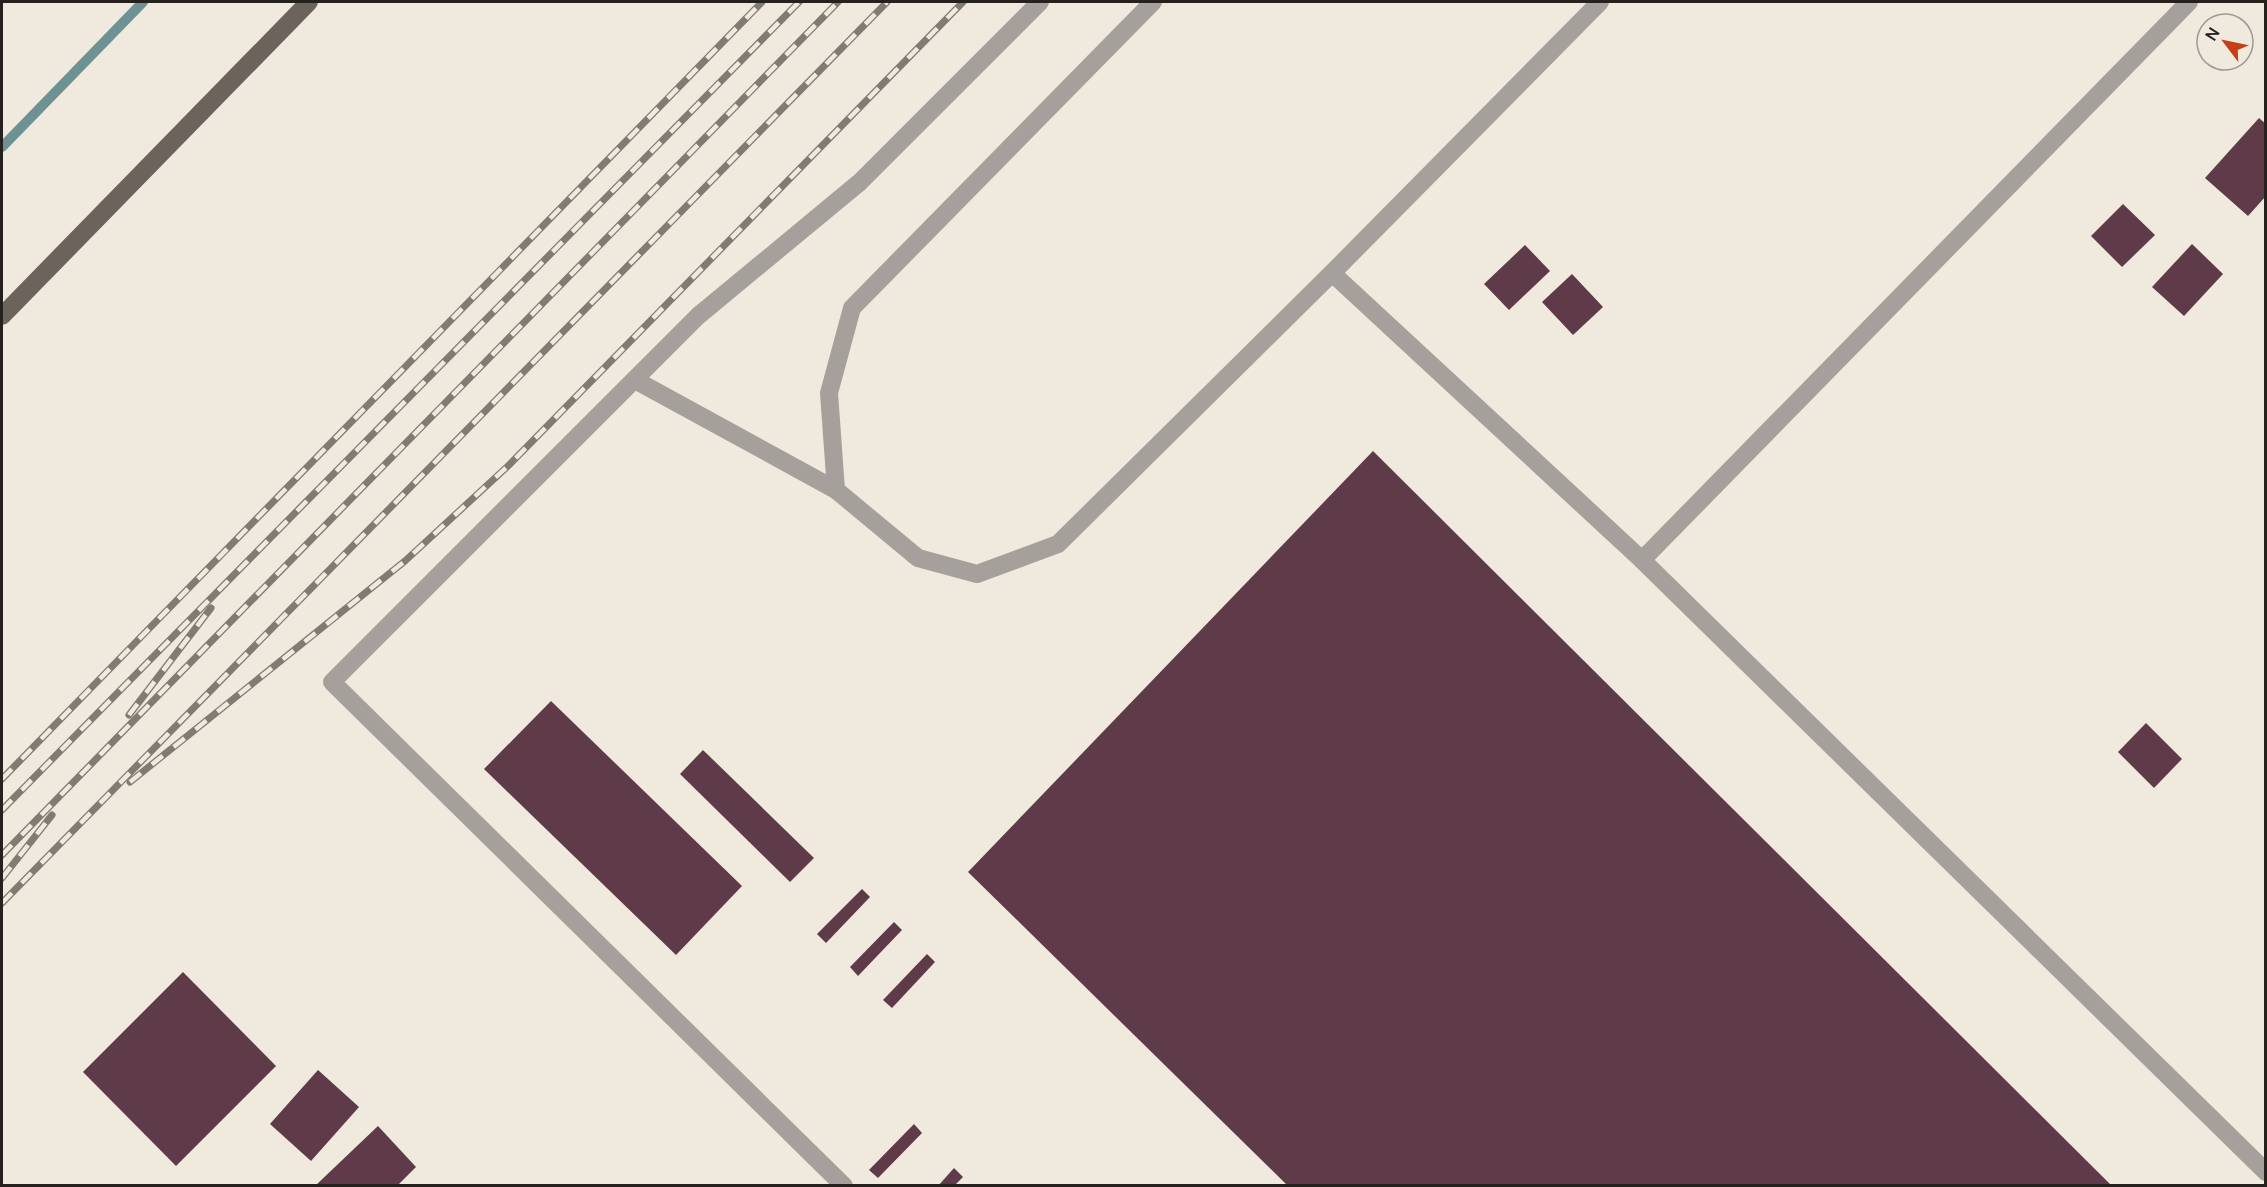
<svg xmlns="http://www.w3.org/2000/svg" width="2267" height="1187" font-family="Manrope,sans-serif">
	<style>
		.lines { fill: none; stroke-linecap: round; stroke-linejoin: round }
		.stream { stroke: #6e9294; stroke-width: 10 }
		.building { fill: #5f3a48 }
		.minor { stroke: #a5a09c; stroke-width: 18 }
		.major { stroke: #6c635c; stroke-width: 18 }
		.rail-casing { stroke: #807b73; stroke-width: 7 }
		.rail { stroke: #f0e9dd; stroke-width: 4.5; stroke-dasharray: 14; stroke-linecap: butt }
	</style>
	<rect width="100%" height="100%" fill="#f0e9dd"/>
	<g class="lines">
		<path class="stream" d="M2 147 143 2"/>
	</g>
	<g class="building">
		<path d="M2259 118 2266 124V196L2248 216 2205 178Z"/>
		<path d="M2123 204 2155 235 2122 267 2091 236Z"/>
		<path d="M2192 244 2223 274 2184 316 2152 287Z"/>
		<path d="M1525 245 1550 271 1509 310 1484 284Z"/>
		<path d="M1572 274 1603 307 1573 335 1542 302Z"/>
		<path d="M1373 451 2112 1186H1288L968 872Z"/>
		<path d="M551 701 742 886 676 955 484 769Z"/>
		<path d="M2146 723 2182 759 2154 788 2118 752Z"/>
		<path d="M703 750 814 858 790 882 680 774Z"/>
		<path d="M862 889 870 897 826 943 817 934Z"/>
		<path d="M894 922 902 930 858 976 850 967Z"/>
		<path d="M927 954 935 962 892 1008 883 1000Z"/>
		<path d="M183 972 276 1066 176 1166 83 1072Z"/>
		<path d="M318 1070 359 1107 311 1161 270 1124Z"/>
		<path d="M914 1124 922 1133 878 1178 869 1170Z"/>
		<path d="M378 1126 416 1167 397 1186H315Z"/>
		<path d="M954 1168 963 1177 954 1186H938Z"/>
	</g>
	<g class="lines">
		<g class="minor">
			<path d="M1153 2 852 308 829 393 836 490 918 558 977 574 1058 544 1332 273 1600 2"/>
			<path d="M1332 273 1642 560 2266 1172"/>
			<path d="M635 380 836 490"/>
			<path d="M1642 560 2189 2"/>
			<path d="M844 1186 332 682 698 316 860 182 1040 2"/>
		</g>
		<path class="major" d="M2 316 309 2"/>
		<defs>
			<g id="rail">
				<path d="M129 715 211 608"/>
				<path d="M2 779 762 2"/>
				<path d="M130 782 405 561 508 466 963 2"/>
				<path d="M2 810 799 2"/>
				<path d="M2 855 838 2"/>
				<path d="M2 878 52 815"/>
				<path d="M2 903 887 2"/>
			</g>
		</defs>
		<use href="#rail" class="rail-casing"/>
		<use href="#rail" class="rail"/>
	</g>
	<rect width="2267" height="1187" fill="none" stroke="#25221e" stroke-width="6"/>
	<g transform="translate(2225 42) rotate(302)"><circle r="28" fill="#f0e9dd" stroke="#9f9991" stroke-width="1.5"/>
	<path d="M0-4.5L10 22L0 15L-10 22Z" fill="#c73e17"/>
	<text y="-9" font-size="16" font-weight="bold" text-anchor="middle" fill="#25221e">N</text>
	</g>
</svg>
